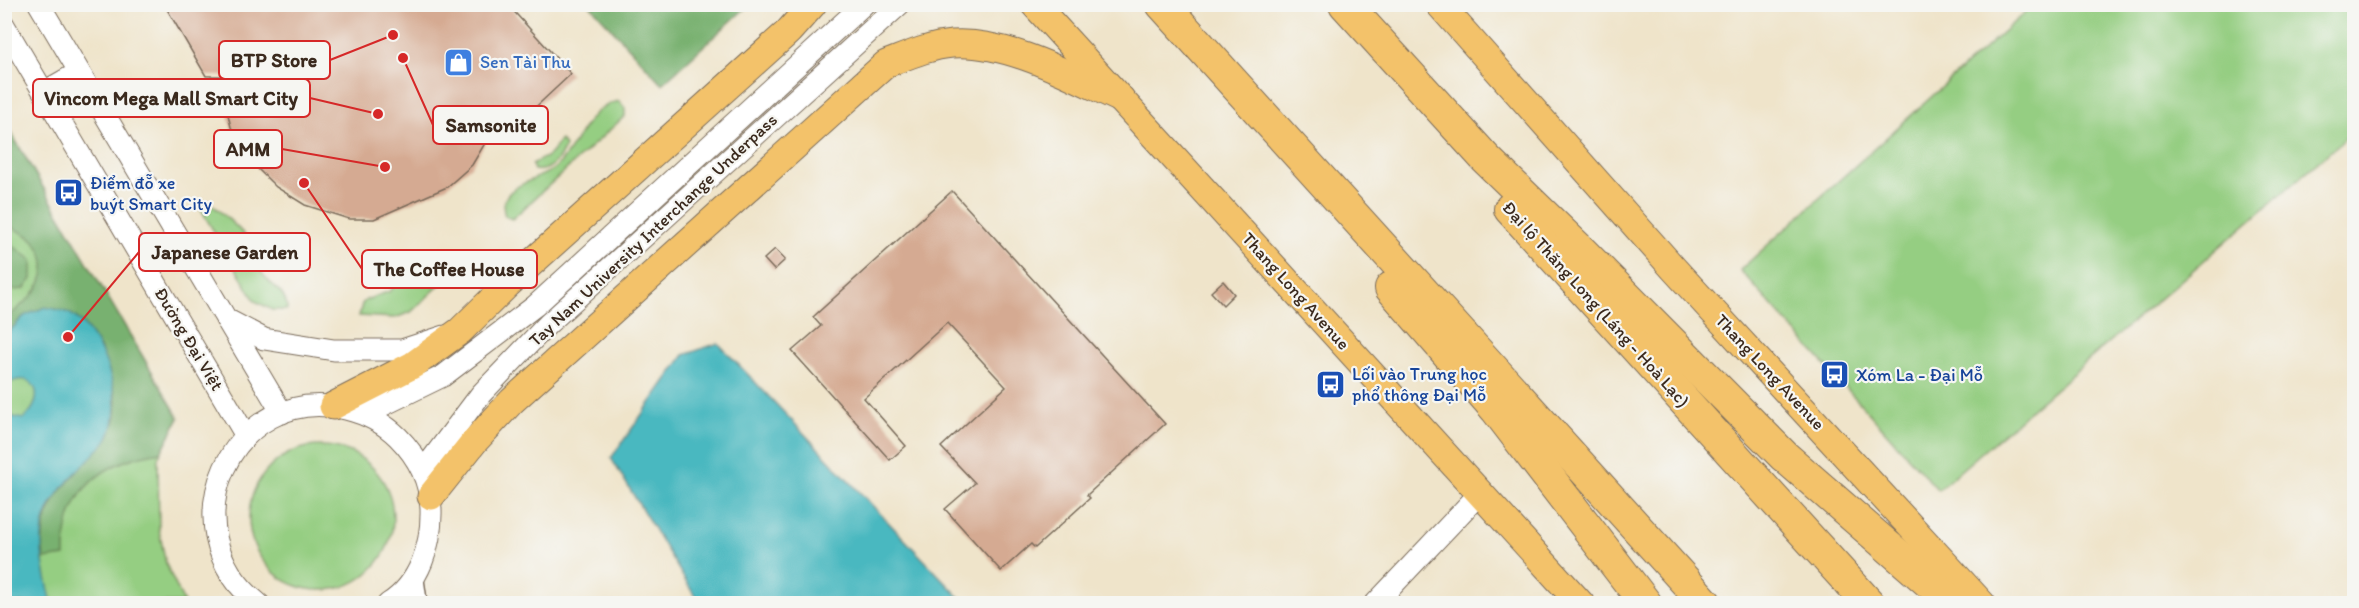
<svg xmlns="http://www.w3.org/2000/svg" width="2359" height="608" font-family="Itim,sans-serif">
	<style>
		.green { fill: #95ce82; stroke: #687c50; stroke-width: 1.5 }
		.forest { fill: #78b170; stroke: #5a6e47; stroke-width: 1.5 }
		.water { fill: #49b8c0; stroke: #42716f; stroke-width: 1.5 }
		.building { fill: #d5aa92 }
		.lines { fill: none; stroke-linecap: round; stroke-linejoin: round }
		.minor-casing { stroke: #7a6b5a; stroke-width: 19 }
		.tertiary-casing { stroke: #7a6b5a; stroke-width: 23 }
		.primary-casing { stroke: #7a6b5a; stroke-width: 29 }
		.motorway-casing { stroke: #7a6b5a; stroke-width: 34 }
		.minor { stroke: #fff; stroke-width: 16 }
		.tertiary { stroke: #fff; stroke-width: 21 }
		.primary { stroke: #f3c26a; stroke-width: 27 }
		.motorway { stroke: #f3c26a; stroke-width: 32 }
		.labels { text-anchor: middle; stroke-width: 4.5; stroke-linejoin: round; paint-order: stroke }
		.shop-label { font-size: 18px; fill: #366cbe; stroke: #f6f6f2; text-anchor: start }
		.transit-label { font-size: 18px; fill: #164399; stroke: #f6f6f2; text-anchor: start }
		.street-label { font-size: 18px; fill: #3b2a1e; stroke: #f6f6f2 }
		.leader { fill: none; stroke: #d62828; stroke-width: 2 }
		.callout-dot { fill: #d62828; stroke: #f6f6f2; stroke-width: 2 }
		.callout { fill: #f6f6f2; stroke: #d62828; stroke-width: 2 }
		.callout-label { font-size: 20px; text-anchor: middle; font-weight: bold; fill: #3b2a1e }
	</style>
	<rect width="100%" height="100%" fill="#f6f6f2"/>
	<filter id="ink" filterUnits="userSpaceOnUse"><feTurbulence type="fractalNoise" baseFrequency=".0167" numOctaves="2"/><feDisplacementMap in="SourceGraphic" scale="12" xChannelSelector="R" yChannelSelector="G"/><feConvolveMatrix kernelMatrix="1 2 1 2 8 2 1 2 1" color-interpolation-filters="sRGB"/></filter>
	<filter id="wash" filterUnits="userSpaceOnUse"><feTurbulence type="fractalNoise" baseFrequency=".008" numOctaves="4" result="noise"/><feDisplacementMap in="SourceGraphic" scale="24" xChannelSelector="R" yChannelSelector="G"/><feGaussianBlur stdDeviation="1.35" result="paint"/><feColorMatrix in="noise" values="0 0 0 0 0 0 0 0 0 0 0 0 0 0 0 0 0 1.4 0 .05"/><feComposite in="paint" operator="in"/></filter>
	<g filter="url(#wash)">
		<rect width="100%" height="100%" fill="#efe4ca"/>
		<g class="green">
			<path d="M2033 5H2354V131L1938 490 1740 270Z"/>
			<path d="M619 101 625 108V116L512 219 505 216C494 184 541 181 556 167 578 147 586 106 619 101Z"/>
			<path d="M4 121 179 418 158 458 159 530 166 564 184 603H5Z"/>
			<path d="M561 140 565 146C560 160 549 173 534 170L532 165C538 159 546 159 551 153 556 148 555 144 561 140Z"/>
			<path d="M207 202C214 204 247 236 251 243 256 253 256 264 262 273 272 288 287 291 287 310H272L255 301 197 203Z"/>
			<path d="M457 250H469L474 253 411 312 395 318 359 316 362 304 366 300 390 291 405 271 413 266 438 262Z"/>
			<circle cx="321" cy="518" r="72"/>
		</g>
		<g class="forest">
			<path d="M750 4 662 84 590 5V4Z"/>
			<path d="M4 121 179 418 161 452C101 461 63 491 65 556L44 559C36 510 63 488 93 454 104 443 113 431 116 415 119 396 106 365 100 347L24 316 5 336V320C13 312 24 304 32 295 47 279 49 257 33 240 26 233 13 229 5 224Z"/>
			<path d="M4 239 32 260V279L24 289 13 290 5 285Z"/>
		</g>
		<g class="water">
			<path d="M45 307C53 309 64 310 71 314 104 335 127 403 108 438 105 444 97 450 93 455 77 472 56 491 47 513 36 540 45 576 52 603H5C6 540 4 476 5 412L14 417 23 419C50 397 32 366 5 386V336L24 316Z"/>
			<path d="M718 343 965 603H699L611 458 684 355Z"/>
		</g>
		<g id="blocks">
			<g class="building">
				<path d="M164 4H507L571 74 510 131 494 128 472 165 447 187 374 219H349L305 205 276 187 259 170 245 152 231 127 225 102 224 76H206Z"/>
				<path d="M952 191 1165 424 1087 495 1090 498 1035 548 1031 544 1001 571 945 509 975 483 941 447 1006 387 947 323 864 398 906 446 890 460 792 351 821 326 813 317Z"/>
				<path d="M775 249 785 260 774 270 764 259Z"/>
				<path d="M1223 281 1234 294 1223 305 1211 292Z"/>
			</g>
		</g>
	</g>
	<g filter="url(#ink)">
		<use href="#blocks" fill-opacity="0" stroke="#7a6b5a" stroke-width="1.5"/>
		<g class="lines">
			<defs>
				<path id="minor" d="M415 576 419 604"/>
				<g id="tertiary">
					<path d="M39 4 282 413"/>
					<path d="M4 25 246 436"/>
					<path d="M44 92 79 72"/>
					<path d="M226 319 264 339 334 350H402L445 336"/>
					<path d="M365 414 443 376 535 306 864 4"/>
					<path d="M423 471 481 394 548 324 900 4"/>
					<path d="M259 604C164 531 232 381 346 409 366 414 383 422 398 437 417 456 430 481 431 509 432 544 420 584 388 604"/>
					<path d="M1375 604 1480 493"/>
				</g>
				<g id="primary">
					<path d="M1034 4 1581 604"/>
					<path d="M1439 4 1674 269 1982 604"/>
					<path d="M333 406 413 365 460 331 507 285 788 32 813 4"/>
					<path d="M431 496 474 442 512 401 886 64C907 56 929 46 952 44 1007 40 1071 76 1121 99"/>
				</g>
				<g id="motorway">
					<path d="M1162 4 1706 604"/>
					<path d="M1345 4 1486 159 1583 253 1784 456 1954 604"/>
					<path d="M1510 209 1869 604"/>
					<path d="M1391 288 1496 409 1646 604"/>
				</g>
			</defs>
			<use href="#minor" class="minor-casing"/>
			<use href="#tertiary" class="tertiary-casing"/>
			<use href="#primary" class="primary-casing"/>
			<use href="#motorway" class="motorway-casing"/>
			<use href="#minor" class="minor"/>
			<use href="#tertiary" class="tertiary"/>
			<use href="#primary" class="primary"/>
			<use href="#motorway" class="motorway"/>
		</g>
	</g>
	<defs>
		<symbol id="shop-square" viewBox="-11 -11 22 22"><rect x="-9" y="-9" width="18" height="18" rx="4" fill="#3f7fe0" stroke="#f6f6f2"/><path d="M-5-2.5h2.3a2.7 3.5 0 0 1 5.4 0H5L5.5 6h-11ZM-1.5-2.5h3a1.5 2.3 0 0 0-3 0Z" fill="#fff"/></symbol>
		<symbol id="bus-square" viewBox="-11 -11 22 22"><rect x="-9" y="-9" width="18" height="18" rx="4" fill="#1a4fb4" stroke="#f6f6f2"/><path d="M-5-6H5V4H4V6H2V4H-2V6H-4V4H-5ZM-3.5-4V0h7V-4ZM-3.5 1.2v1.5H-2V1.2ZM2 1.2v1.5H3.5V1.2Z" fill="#fff"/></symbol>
	</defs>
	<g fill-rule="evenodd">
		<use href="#shop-square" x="442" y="46" width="33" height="33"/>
		<use href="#bus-square" x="52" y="176" width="33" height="33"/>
		<use href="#bus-square" x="1818" y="358" width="33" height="33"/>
		<use href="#bus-square" x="1314" y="368" width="33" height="33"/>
	</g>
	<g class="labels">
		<g class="shop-label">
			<text x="480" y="68">Sen Tài Thu</text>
		</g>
		<g class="transit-label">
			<text x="90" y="189">Điểm đỗ xe<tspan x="90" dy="21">buýt Smart City</tspan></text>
			<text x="1352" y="380">Lối vào Trung học<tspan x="1352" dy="21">phổ thông Đại Mỗ</tspan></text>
			<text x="1856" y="381">Xóm La - Đại Mỗ</text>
		</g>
		<g class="street-label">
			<text transform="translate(653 230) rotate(-43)" y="6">Tay Nam University Interchange Underpass</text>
			<text transform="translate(1296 291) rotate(48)" y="6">Thang Long Avenue</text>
			<text transform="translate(1596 304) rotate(48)" y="6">Đại lộ Thăng Long (Láng - Hoà Lạc)</text>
			<text transform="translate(189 339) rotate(59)" y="6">Đường Đại Việt</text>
			<text transform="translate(1770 372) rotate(47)" y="6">Thang Long Avenue</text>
		</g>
	</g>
	<path class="leader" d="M393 35L330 60M378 114L310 98M403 58L433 125M385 167L282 149M68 337L139 252M304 183L362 269"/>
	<g class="callout-dot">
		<circle cx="393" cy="35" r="6"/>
		<circle cx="378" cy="114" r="6"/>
		<circle cx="403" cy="58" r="6"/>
		<circle cx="385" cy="167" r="6"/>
		<circle cx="68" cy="337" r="6"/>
		<circle cx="304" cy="183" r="6"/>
	</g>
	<g class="callout">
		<rect x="219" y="41" width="111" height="38" rx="6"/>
		<rect x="33" y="79" width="277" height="38" rx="6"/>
		<rect x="433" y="106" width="115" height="38" rx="6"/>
		<rect x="214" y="130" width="68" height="38" rx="6"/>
		<rect x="139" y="233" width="171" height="38" rx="6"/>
		<rect x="362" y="250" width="175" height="38" rx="6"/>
	</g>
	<g class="callout-label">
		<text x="274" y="67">BTP Store</text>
		<text x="171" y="105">Vincom Mega Mall Smart City</text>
		<text x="491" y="132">Samsonite</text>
		<text x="248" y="156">AMM</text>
		<text x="225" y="259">Japanese Garden</text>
		<text x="449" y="276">The Coffee House</text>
	</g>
	<rect width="2359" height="608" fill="none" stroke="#f6f6f2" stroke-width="24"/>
</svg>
